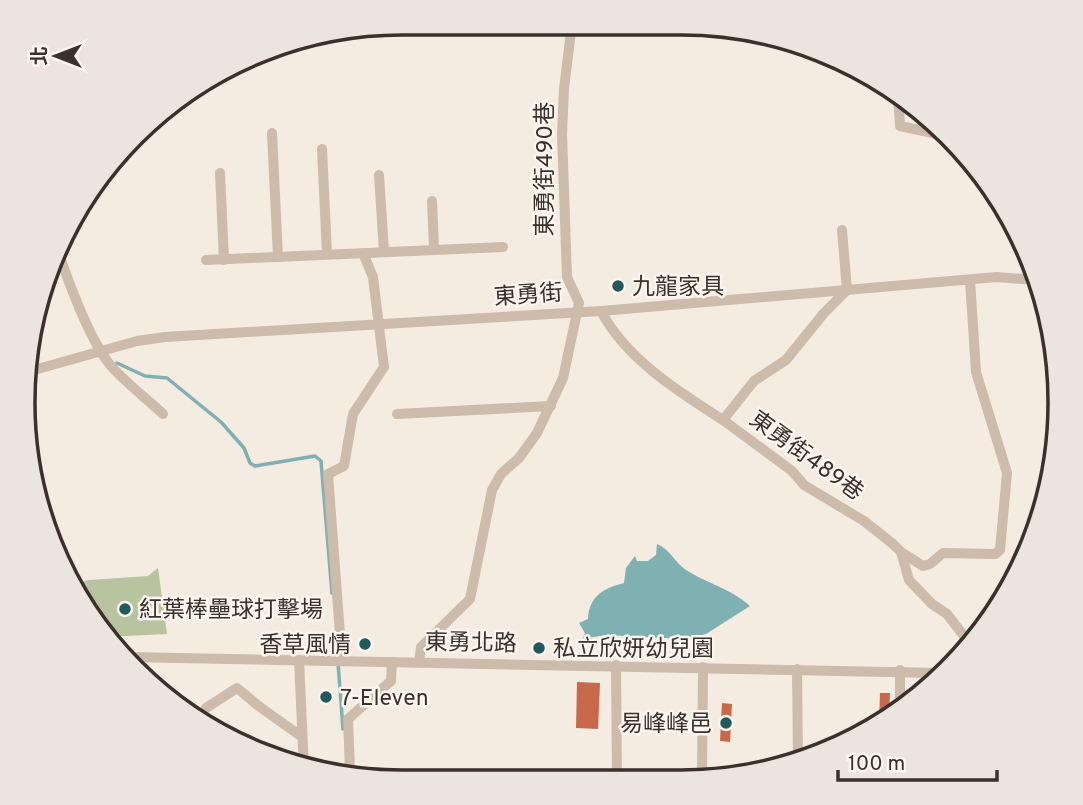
<svg xmlns="http://www.w3.org/2000/svg" width="1083" height="805" font-family="Overpass,'Noto Sans TC',sans-serif">
	<style>
		.green { fill: #b8c4a0 }
		.water { fill: #7fb0b2 }
		.lines { fill: none; stroke-linecap: round; stroke-linejoin: round }
		.stream { stroke: #7fb0b2; stroke-width: 3.5 }
		.building { fill: #c8694b }
		.minor { stroke: #cdbbac; stroke-width: 10 }
		.poi-dot { fill: #1f5a5e; stroke: #fbf5ee; stroke-width: 2.5 }
		.labels { text-anchor: middle; stroke-width: 5; stroke-linejoin: round; paint-order: stroke }
		.street-label { font-size: 23px; fill: #3b302b; stroke: #fbf5ee }
		.poi-label { font-size: 23px; fill: #3b302b; stroke: #fbf5ee; text-anchor: start }
		.rim { fill: none; stroke: #3b302b; stroke-width: 3.5 }
	</style>
	<rect width="100%" height="100%" fill="#f4ebe1"/>
	<path class="green" d="M158 568 167 634 105 637 73 584 89 580 148 576Z"/>
	<path class="water" d="M657 544C670 549 675 563 686 570 708 584 730 588 750 606L706 634 684 639 606 635 582 639 585 633 579 623 588 619C589 596 604 588 624 583L626 568 635 556 637 561H648L656 555Z"/>
	<g class="lines">
		<g class="stream">
			<path d="M117 363 145 376 167 378 221 422 244 448 250 463 255 466 315 456 321 461 332 593"/>
			<path d="M338 663 343 729"/>
		</g>
	</g>
	<g class="building">
		<path d="M577 682 600 683 598 729 576 728Z"/>
		<path d="M880 693H890L889 717 879 723Z"/>
		<path d="M722 703 732 704 730 742 720 741Z"/>
	</g>
	<g class="lines">
		<g class="minor">
			<path d="M898 93 900 126 942 135"/>
			<path d="M272 133 278 257"/>
			<path d="M322 149 327 254"/>
			<path d="M220 173 224 260"/>
			<path d="M379 175 384 252"/>
			<path d="M432 201 434 248"/>
			<path d="M842 230 847 290 824 313 786 360 754 381 723 420 792 471 804 485 864 521 893 544 901 552 909 580 932 604 947 614 967 640"/>
			<path d="M57 248C67 279 90 341 111 366 126 383 146 398 163 414"/>
			<path d="M206 260 503 247"/>
			<path d="M601 311C626 359 679 392 723 420"/>
			<path d="M27 372 137 341 165 337 601 311 997 277 1035 280"/>
			<path d="M397 414 551 406"/>
			<path d="M901 552 923 566 930 564 943 553 995 554 1000 550 1007 473 976 372 970 280"/>
			<path d="M128 657 939 673"/>
			<path d="M299 660 304 769"/>
			<path d="M342 661 328 474 344 466 353 414 384 367 373 277 363 253"/>
			<path d="M419 662 421 647 470 599 492 490 501 474 519 458 537 433 563 378 579 303 567 277 562 134 564 89 572 23"/>
			<path d="M616 665 617 780"/>
			<path d="M797 669 798 761"/>
			<path d="M900 670V710"/>
			<path d="M206 708 237 688 260 707 302 737"/>
			<path d="M353 777 350 771 348 719 391 681 392 662"/>
			<path d="M702 779 703 667"/>
		</g>
	</g>
	<g class="poi-dot">
		<circle cx="618" cy="286" r="7"/>
		<circle cx="125" cy="609" r="7"/>
		<circle cx="365" cy="644" r="7"/>
		<circle cx="539" cy="648" r="7"/>
		<circle cx="326" cy="697" r="7"/>
		<circle cx="726" cy="723" r="7"/>
	</g>
	<g class="labels">
		<g class="street-label">
			<text transform="translate(544 169) rotate(-90)" y="8">東勇街490巷</text>
			<text transform="translate(528 294) rotate(-4)" y="8">東勇街</text>
			<text transform="translate(807 455) rotate(36)" y="8">東勇街489巷</text>
			<text transform="translate(471 642) rotate(1)" y="8">東勇北路</text>
		</g>
		<g class="poi-label">
			<text x="632" y="294">九龍家具</text>
			<text x="139" y="617">紅葉棒壘球打擊場</text>
			<text x="351" y="652" text-anchor="end">香草風情</text>
			<text x="553" y="656">私立欣妍幼兒園</text>
			<text x="340" y="705">7-Eleven</text>
			<text x="712" y="731" text-anchor="end">易峰峰邑</text>
		</g>
	</g>
	<path d="M0 0H1083V805H0ZM402 35H681A367 367 0 0 1 1048 402V403A367 367 0 0 1 681 770H402A367 367 0 0 1 35 403V402A367 367 0 0 1 402 35Z" fill="#ece5de" fill-rule="evenodd"/>
	<path class="rim" d="M402 35H681A367 367 0 0 1 1048 402V403A367 367 0 0 1 681 770H402A367 367 0 0 1 35 403V402A367 367 0 0 1 402 35Z"/>
	<g transform="translate(56 56) rotate(270)" stroke="#fbf5ee" stroke-width="5" paint-order="stroke">
	<path d="M0-5L12 26L0 18L-12 26Z" fill="#3b302b"/>
	<text y="-10" font-size="19" font-weight="bold" text-anchor="middle" fill="#3b302b">北</text>
	</g>
	<path d="M838 770v10h159v-10" fill="none" stroke="#3b302b" stroke-width="3.5"/>
	<text x="848" y="770" font-size="21" fill="#3b302b" stroke="#fbf5ee" stroke-width="5" paint-order="stroke">100 m</text>
</svg>
